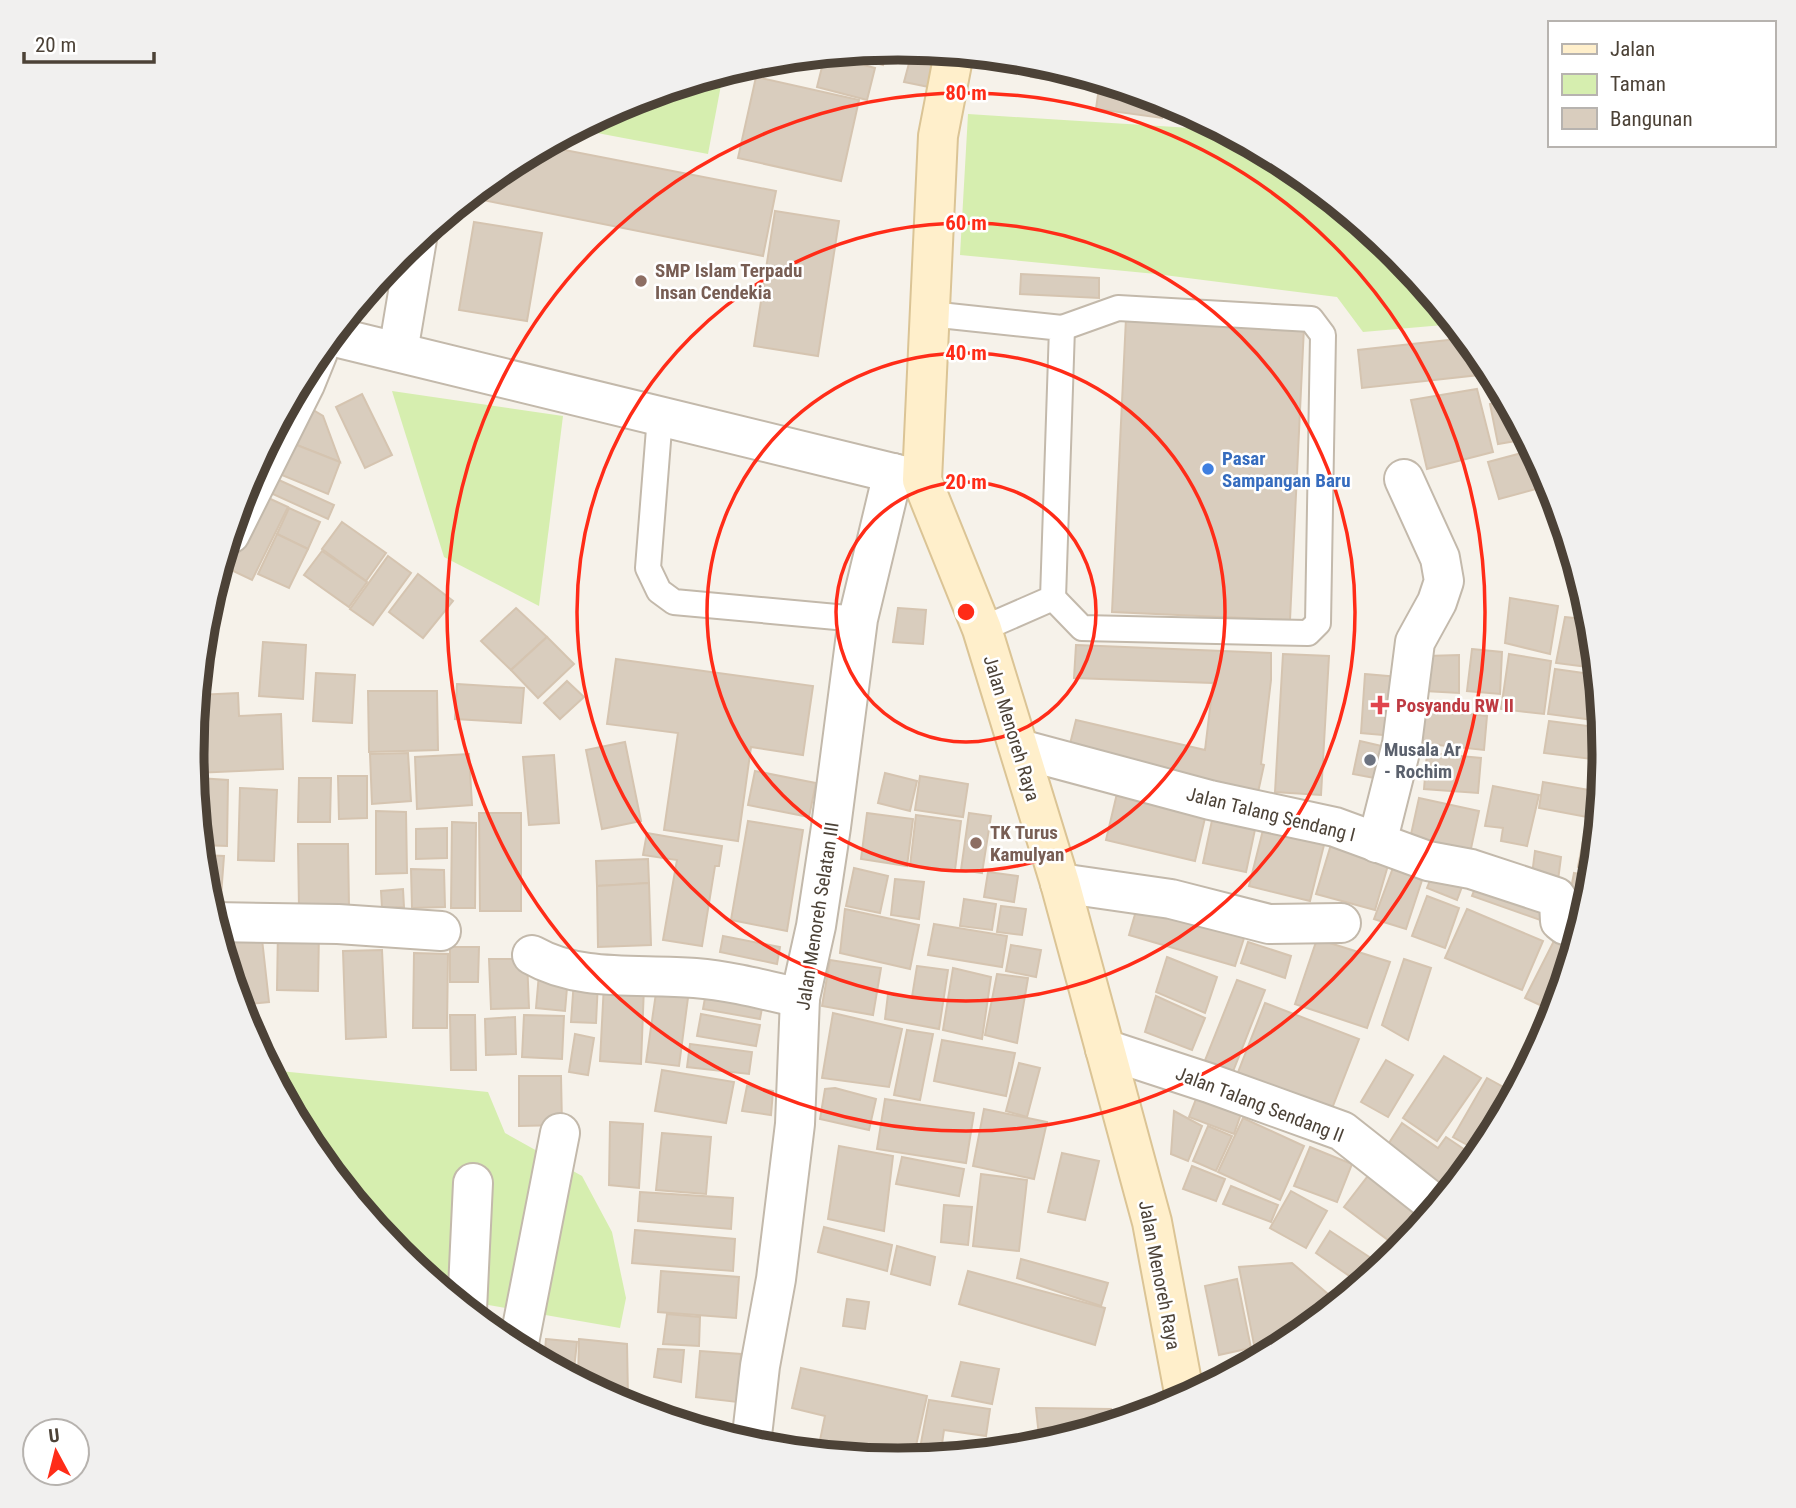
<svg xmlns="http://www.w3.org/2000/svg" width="1796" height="1508" font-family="'Roboto Condensed',sans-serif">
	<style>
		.green { fill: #d6eeaf }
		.building { fill: #d9cdbe; stroke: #d5c4b0; stroke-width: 2 }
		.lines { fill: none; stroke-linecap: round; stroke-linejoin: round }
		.lane-casing { stroke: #c3b9ab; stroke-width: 28 }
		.street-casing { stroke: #c3b9ab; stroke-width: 42 }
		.secondary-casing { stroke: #dbc495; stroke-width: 42 }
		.lane { stroke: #fff; stroke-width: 24 }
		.street { stroke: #fff; stroke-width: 38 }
		.secondary { stroke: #ffefcb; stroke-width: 38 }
		.ring { fill: none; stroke: #ff2c18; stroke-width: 3.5 }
		.education-dot { fill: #8d6e63; stroke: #fff; stroke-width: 2.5 }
		.shop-dot { fill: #3f7fe0; stroke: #fff; stroke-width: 2.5 }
		.health-dot { fill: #e0444e; stroke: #fff; stroke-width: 2.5 }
		.worship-dot { fill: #6b7280; stroke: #fff; stroke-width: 2.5 }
		.labels { text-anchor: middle; stroke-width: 5; stroke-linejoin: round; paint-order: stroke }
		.education-label { font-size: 19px; font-weight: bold; fill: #785e54; stroke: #fff; text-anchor: start }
		.shop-label { font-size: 19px; font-weight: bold; fill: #366cbe; stroke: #fff; text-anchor: start }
		.health-label { font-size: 19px; font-weight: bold; fill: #be3a42; stroke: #fff; text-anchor: start }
		.street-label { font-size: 19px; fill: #4c4237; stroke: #fff }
		.worship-label { font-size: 19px; font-weight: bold; fill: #5b616d; stroke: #fff; text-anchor: start }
		.rim { fill: none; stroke: #4c4237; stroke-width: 9 }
		.centre { fill: #ff2c18; stroke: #fff; stroke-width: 3.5 }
		.ring-label { font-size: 21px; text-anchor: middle; font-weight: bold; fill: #ff2c18; stroke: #fff; stroke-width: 5; stroke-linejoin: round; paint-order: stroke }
	</style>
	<rect width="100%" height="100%" fill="#f6f2ea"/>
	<g class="green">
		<path d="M697 80 721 85 708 154 576 129 628 101Z"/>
		<path d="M968 114 1223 130 1291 167 1398 255 1455 324 1363 332 1337 297 1156 274 960 255Z"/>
		<path d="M392 391 563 416 539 606 444 557Z"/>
		<path d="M270 1070 488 1092 505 1133 582 1176 612 1232 626 1298 620 1328 454 1299 398 1253 310 1146Z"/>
	</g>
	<g class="building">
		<path d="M887 48 883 65 837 53Z"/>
		<path d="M822 55 820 67 793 61 794 58Z"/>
		<path d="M825 55 875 68 867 100 817 87Z"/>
		<path d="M911 56 935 61 929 87 904 82Z"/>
		<path d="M788 58 785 69 759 63 761 61Z"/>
		<path d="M1033 61 1087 76 1086 85 1031 77Z"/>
		<path d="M756 77 859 100 841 181 738 158Z"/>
		<path d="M1100 80 1165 100 1162 118 1096 109Z"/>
		<path d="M544 146 776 191 763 256 468 197 506 166Z"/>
		<path d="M775 211 839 221 818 356 754 346Z"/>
		<path d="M474 222 542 233 527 321 459 310Z"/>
		<path d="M1021 274 1099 278V298L1020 294Z"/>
		<path d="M1126 318 1304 327 1290 620 1112 612Z"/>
		<path d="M1466 338 1486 362 1488 374 1362 388 1358 350Z"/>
		<path d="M1477 389 1493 452 1427 469 1411 400Z"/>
		<path d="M362 394 392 455 365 468 336 407Z"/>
		<path d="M1507 400 1527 439 1498 444 1490 404Z"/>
		<path d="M300 402 323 416 340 462 284 440Z"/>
		<path d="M284 440 340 462 328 494 272 471Z"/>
		<path d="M1533 450 1542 467 1547 486 1499 499 1488 462Z"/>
		<path d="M270 476 334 505 328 519 264 490Z"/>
		<path d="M264 496 288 507 252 580 227 568Z"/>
		<path d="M289 508 320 522 308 549 277 534Z"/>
		<path d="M342 522 386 553 366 581 322 549Z"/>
		<path d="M277 534 308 549 289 588 258 574Z"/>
		<path d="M322 551 367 582 349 607 304 575Z"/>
		<path d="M388 556 411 573 373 625 350 609Z"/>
		<path d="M418 574 453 601 423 638 389 612Z"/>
		<path d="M1510 598 1558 606 1550 654 1505 643Z"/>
		<path d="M516 608 547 637 511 670 481 641Z"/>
		<path d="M898 608 926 610 923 644 893 642Z"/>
		<path d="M1565 617 1592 620 1596 668 1556 663Z"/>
		<path d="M547 637 574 664 538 698 511 670Z"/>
		<path d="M263 642 306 645 303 699 259 696Z"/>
		<path d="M1076 645 1271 653V680L1261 764 1264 765 1257 797 1068 752 1076 720 1205 750 1213 683 1074 678Z"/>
		<path d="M1472 649 1502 652 1500 694 1467 691Z"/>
		<path d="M1283 654 1329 656 1321 795 1275 792Z"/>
		<path d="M1509 654 1551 661 1544 714 1501 709Z"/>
		<path d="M1459 655V693L1425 691 1426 656Z"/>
		<path d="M616 659 813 686 803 755 751 747 738 841 664 830 678 733 607 724Z"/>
		<path d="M1555 669 1597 675 1601 721 1548 714Z"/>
		<path d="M316 673 355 675 352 723 313 721Z"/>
		<path d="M1365 674 1399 677 1394 736 1361 733Z"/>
		<path d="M567 681 584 697 560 719 544 703Z"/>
		<path d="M457 684 524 688 521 723 455 719Z"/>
		<path d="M368 691H437L438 750 369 752Z"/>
		<path d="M238 693 239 716 281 714 283 769 195 773 193 732 197 695Z"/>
		<path d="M1426 709 1487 716 1484 750 1420 743Z"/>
		<path d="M1549 721 1596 727 1591 759 1544 753Z"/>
		<path d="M1360 741 1386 747 1380 779 1353 774Z"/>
		<path d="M625 742 641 821 602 829 586 750Z"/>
		<path d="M408 753 411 801 372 804 370 754Z"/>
		<path d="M1427 753 1481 758 1478 793 1424 789Z"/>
		<path d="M469 754 472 805 417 809 415 757Z"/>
		<path d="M554 755 559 823 529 825 523 757Z"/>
		<path d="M755 771 816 783 809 817 748 805Z"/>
		<path d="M885 773 917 781 910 811 878 803Z"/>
		<path d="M338 776H367V818L339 819Z"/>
		<path d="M920 776 968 784 963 817 915 810Z"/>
		<path d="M198 778 228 780 227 846 200 845 197 815Z"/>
		<path d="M299 778H331L330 822H298Z"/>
		<path d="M1543 782 1601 792 1598 819 1539 808Z"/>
		<path d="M1119 785 1208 805 1195 861 1106 840Z"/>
		<path d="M1493 786 1539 795 1527 846 1501 841 1503 828 1485 826Z"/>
		<path d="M240 788 277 790 274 861 238 860Z"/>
		<path d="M1419 798 1479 811 1470 853 1410 839Z"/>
		<path d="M376 811 406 812 407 873 376 874Z"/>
		<path d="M1214 811 1257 820 1246 872 1203 863Z"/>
		<path d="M479 813H521V911H480Z"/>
		<path d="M867 813 913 819 907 866 861 859Z"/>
		<path d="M969 813 991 816 982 873 961 870Z"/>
		<path d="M916 815 961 821 955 870 910 866Z"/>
		<path d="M748 821 803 830 787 931 731 920Z"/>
		<path d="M452 822 476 823 475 908H451Z"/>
		<path d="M1265 822 1326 837 1310 901 1249 886Z"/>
		<path d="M447 828V858L416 859V829Z"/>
		<path d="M647 833 722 846 719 866H715L702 946 663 940 677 860 643 855Z"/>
		<path d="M1584 836 1596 838 1593 870 1578 867Z"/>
		<path d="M1333 838 1391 855 1375 910 1316 894Z"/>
		<path d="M298 844H348L349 907 299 908Z"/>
		<path d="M1535 851 1561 857 1557 888 1531 883Z"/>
		<path d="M201 855 224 856 221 896 206 895Z"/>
		<path d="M1397 857 1427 865 1406 929 1374 919Z"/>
		<path d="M648 859 649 883 597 886 596 861Z"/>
		<path d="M854 868 888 876 880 913 846 906Z"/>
		<path d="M411 869 444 870 445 907 412 908Z"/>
		<path d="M988 872 1018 876 1014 902 984 897Z"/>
		<path d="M1433 873 1463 884 1457 900 1427 888Z"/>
		<path d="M1574 873 1593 876 1591 892 1582 923 1565 920Z"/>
		<path d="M1479 878 1553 905 1546 922 1472 896Z"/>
		<path d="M895 879 924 882 919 919 891 915Z"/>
		<path d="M649 883 651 945 598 947 597 886Z"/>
		<path d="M403 889 404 907 382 908 381 891Z"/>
		<path d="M1427 896 1459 908 1445 948 1412 936Z"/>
		<path d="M964 899 996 904 992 930 960 926Z"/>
		<path d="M1138 904 1245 935 1235 966 1129 935Z"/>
		<path d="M1001 906 1026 909 1022 935 997 932Z"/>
		<path d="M845 909 919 925 910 969 840 953Z"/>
		<path d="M1467 909 1543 941 1522 990 1445 958Z"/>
		<path d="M934 924 1007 936 1002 967 928 955Z"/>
		<path d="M278 929 319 930 318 991 277 990Z"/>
		<path d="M261 930 269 1002 239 1005 220 935Z"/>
		<path d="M1559 931 1577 939 1555 1012 1525 998Z"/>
		<path d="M723 936 780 947 777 964 720 952Z"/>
		<path d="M1317 939 1390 962 1367 1028 1295 1004Z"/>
		<path d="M1248 942 1291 956 1285 978 1241 963Z"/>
		<path d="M1011 945 1041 950 1036 977 1006 971Z"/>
		<path d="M450 947H479L478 982H450Z"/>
		<path d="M382 950 386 1037 346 1039 343 951Z"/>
		<path d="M414 953 448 954 447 1028H413Z"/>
		<path d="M1167 957 1217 977 1205 1013 1156 992Z"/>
		<path d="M489 959H527L529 1008 491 1009Z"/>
		<path d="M1404 959 1431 968 1408 1040 1382 1025Z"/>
		<path d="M830 960 881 968 873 1015 822 1006Z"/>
		<path d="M917 966 948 970 939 1029 885 1019 888 994 912 997Z"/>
		<path d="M953 968 991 977 982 1039 943 1030Z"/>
		<path d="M539 974 568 976 565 1011 536 1008Z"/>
		<path d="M997 974 1028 978 1017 1043 985 1035Z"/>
		<path d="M574 980 598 982 596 1023 571 1022Z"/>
		<path d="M1237 980 1265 990 1232 1074 1204 1063Z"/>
		<path d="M604 984 644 986 641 1064 600 1061Z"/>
		<path d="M657 986 689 990 679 1066 646 1062Z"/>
		<path d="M707 987 764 997 760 1019 703 1009Z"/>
		<path d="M1156 996 1205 1018 1192 1050 1145 1032Z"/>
		<path d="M1265 1003 1359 1039 1331 1111 1237 1075Z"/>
		<path d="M833 1013 902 1029 889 1087 822 1078Z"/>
		<path d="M701 1014 760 1025 756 1046 697 1036Z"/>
		<path d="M450 1015H475L476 1070H451Z"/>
		<path d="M524 1015 564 1016 562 1059 522 1057Z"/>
		<path d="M515 1017 516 1054 486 1055 485 1019Z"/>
		<path d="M907 1030 933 1034 920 1100 894 1095Z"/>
		<path d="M575 1034 594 1038 588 1075 569 1072Z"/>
		<path d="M942 1040 1015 1053 1006 1096 934 1081Z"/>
		<path d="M690 1044 752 1052 749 1074 687 1067Z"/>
		<path d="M1444 1056 1481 1078 1437 1141 1403 1118Z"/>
		<path d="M1386 1060 1413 1075 1388 1117 1361 1102Z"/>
		<path d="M1019 1063 1040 1068 1027 1117 1006 1111Z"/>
		<path d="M662 1070 734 1082 726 1123 655 1111Z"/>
		<path d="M519 1076H561L562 1125 519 1126Z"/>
		<path d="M1487 1078 1505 1088 1471 1147 1453 1137Z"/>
		<path d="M747 1086 773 1091 771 1115 742 1111Z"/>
		<path d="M835 1088 876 1099 869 1130 820 1119 825 1089Z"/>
		<path d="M1198 1094 1242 1111 1234 1134 1189 1117Z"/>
		<path d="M885 1099 974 1113 966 1163 877 1149Z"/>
		<path d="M984 1109 1047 1122 1034 1179 973 1166Z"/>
		<path d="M1174 1111 1202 1126 1188 1161 1171 1154Z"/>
		<path d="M1243 1118 1304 1146 1280 1200 1218 1172Z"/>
		<path d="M610 1122 643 1124 639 1188 609 1185Z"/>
		<path d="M1402 1123 1438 1148 1446 1137 1477 1158 1448 1193 1422 1175 1425 1171 1387 1146Z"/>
		<path d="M1208 1126 1232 1136 1216 1171 1193 1161Z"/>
		<path d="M662 1133 711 1137 706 1194 656 1190Z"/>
		<path d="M839 1146 893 1156 884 1231 828 1219Z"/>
		<path d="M1310 1147 1352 1164 1337 1202 1294 1186Z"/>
		<path d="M1062 1153 1099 1161 1085 1220 1048 1212Z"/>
		<path d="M902 1157 964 1169 959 1196 896 1184Z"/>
		<path d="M1192 1166 1225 1179 1216 1201 1183 1189Z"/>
		<path d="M1371 1172 1423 1211 1396 1246 1344 1207Z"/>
		<path d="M981 1174 1027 1180 1019 1251 973 1246Z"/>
		<path d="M1231 1186 1278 1205 1271 1222 1223 1204Z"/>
		<path d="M1291 1191 1327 1211 1306 1248 1270 1228Z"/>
		<path d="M640 1192 733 1198 731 1229 638 1221Z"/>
		<path d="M944 1205 972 1207 968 1245 941 1242Z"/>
		<path d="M824 1227 892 1245 887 1271 818 1252Z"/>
		<path d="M635 1230 735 1239 733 1271 632 1263Z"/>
		<path d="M1330 1231 1383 1266 1361 1284 1316 1253Z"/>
		<path d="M897 1246 935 1257 930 1285 891 1274Z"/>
		<path d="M1021 1259 1108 1283 1101 1306 1017 1278Z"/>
		<path d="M1292 1263 1328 1294 1329 1310 1290 1342 1257 1360 1239 1267Z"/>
		<path d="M661 1271 739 1277 736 1318 658 1312Z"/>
		<path d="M968 1271 1105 1308 1095 1345 959 1304Z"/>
		<path d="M1237 1279 1251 1348 1219 1355 1205 1286Z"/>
		<path d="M847 1299 869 1302 865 1329 843 1326Z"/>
		<path d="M667 1314 700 1317 699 1346 663 1344Z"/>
		<path d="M546 1339 577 1342 573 1378 544 1362Z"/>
		<path d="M579 1339 627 1344 628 1398 607 1396 578 1381Z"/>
		<path d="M658 1349 684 1350 681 1382 654 1377Z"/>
		<path d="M700 1351 741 1354 737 1402 696 1397Z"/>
		<path d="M961 1362 999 1369 992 1404 952 1396Z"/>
		<path d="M801 1368 927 1396 913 1459 898 1461 844 1455 818 1450 825 1416 792 1408Z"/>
		<path d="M929 1400 990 1409 986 1436 944 1430 942 1444 992 1452 918 1459Z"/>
		<path d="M1036 1408 1111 1409 1112 1424 1040 1446Z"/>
	</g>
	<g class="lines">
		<defs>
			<g id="lane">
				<path d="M930 314 1062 328 1053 598 982 629"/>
				<path d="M660 416 648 568 659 591 674 602 858 619"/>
				<path d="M1053 598 1082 628 1308 633 1318 623 1323 335 1311 319 1118 308 1062 328"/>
			</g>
			<g id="street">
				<path d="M331 336 917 479"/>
				<path d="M398 352 417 239"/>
				<path d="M230 534 305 384 318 352"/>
				<path d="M1020 749 1210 800 1335 827 1428 861 1471 869 1556 897 1559 902 1560 921 1565 925 1580 929"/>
				<path d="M1377 843 1402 744 1415 642 1437 602 1444 581 1440 558 1404 479"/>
				<path d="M1060 883 1171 899 1269 924 1341 923"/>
				<path d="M214 922 338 924 441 931"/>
				<path d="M532 955C581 983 640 973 695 978 731 981 765 990 800 998"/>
				<path d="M1105 1049 1209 1083 1342 1131 1437 1206"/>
				<path d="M467 1310 473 1183"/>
				<path d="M518 1348 560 1133"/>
				<path d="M751 1444 760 1366 776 1279 795 1124 800 998 816 926 831 827 858 619 893 473"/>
			</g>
			<path id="secondary" d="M954 53 938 136 922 480 982 629 1060 883 1152 1222 1185 1398"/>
		</defs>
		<use href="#lane" class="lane-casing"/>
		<use href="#street" class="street-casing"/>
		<use href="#secondary" class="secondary-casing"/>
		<use href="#lane" class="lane"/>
		<use href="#street" class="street"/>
		<use href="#secondary" class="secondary"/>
	</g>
	<g class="ring">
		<circle cx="966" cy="612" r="130"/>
		<circle cx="966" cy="612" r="259"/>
		<circle cx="966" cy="612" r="389"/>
		<circle cx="966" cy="612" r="519"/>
	</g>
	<g class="education-dot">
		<circle cx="641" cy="281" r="7"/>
		<circle cx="976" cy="843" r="7"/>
	</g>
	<circle class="shop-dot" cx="1208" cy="469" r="7"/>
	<path class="health-dot" d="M1376.5 694.5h7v7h7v7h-7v7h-7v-7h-7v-7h7z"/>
	<circle class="worship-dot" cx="1370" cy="760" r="7"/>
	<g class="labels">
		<g class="education-label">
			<text x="655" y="277">SMP Islam Terpadu<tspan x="655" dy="22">Insan Cendekia</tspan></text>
			<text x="990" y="839">TK Turus<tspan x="990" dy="22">Kamulyan</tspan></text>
		</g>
		<g class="shop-label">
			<text x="1222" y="465">Pasar<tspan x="1222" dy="22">Sampangan Baru</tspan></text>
		</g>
		<g class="health-label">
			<text x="1396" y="712">Posyandu RW II</text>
		</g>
		<g class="street-label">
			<text transform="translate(1012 728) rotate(73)" y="7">Jalan Menoreh Raya</text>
			<text transform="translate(1271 814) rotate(14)" y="7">Jalan Talang Sendang I</text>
			<text transform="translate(817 916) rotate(-81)" y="7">Jalan Menoreh Selatan III</text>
			<text transform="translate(1260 1104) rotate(21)" y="7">Jalan Talang Sendang II</text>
			<text transform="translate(1160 1275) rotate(79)" y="7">Jalan Menoreh Raya</text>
		</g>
		<g class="worship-label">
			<text x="1384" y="756">Musala Ar<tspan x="1384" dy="22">- Rochim</tspan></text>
		</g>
	</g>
	<path d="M0 0H1796V1508H0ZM204 754a694 694 0 1 1 1388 0a694 694 0 1 1-1388 0Z" fill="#f1f0ef" fill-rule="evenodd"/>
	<path class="rim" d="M204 754a694 694 0 1 1 1388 0a694 694 0 1 1-1388 0Z"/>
	<circle cx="966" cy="612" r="10" class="centre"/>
	<g class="ring-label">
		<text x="966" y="100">80 m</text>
		<text x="966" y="230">60 m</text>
		<text x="966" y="360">40 m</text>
		<text x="966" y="489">20 m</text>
	</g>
	<rect x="1548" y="21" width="228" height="126" fill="#ffffff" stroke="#b7b3af" stroke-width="2"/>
	<rect x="1562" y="44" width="35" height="10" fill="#ffefcb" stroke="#b7b3af" stroke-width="2"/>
	<text x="1610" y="56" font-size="21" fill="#4c4237">Jalan</text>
	<rect x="1562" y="74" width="35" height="21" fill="#d6eeaf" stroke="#b7b3af" stroke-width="2"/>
	<text x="1610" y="91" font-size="21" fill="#4c4237">Taman</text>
	<rect x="1562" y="108" width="35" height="21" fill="#d9cdbe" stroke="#b7b3af" stroke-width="2"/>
	<text x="1610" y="126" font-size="21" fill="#4c4237">Bangunan</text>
	<g transform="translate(56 1452) rotate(353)"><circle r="33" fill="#ffffff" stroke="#b7b3af" stroke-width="2"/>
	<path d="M0-5L12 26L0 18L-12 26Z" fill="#ff2c18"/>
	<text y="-10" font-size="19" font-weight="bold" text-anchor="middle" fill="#4c4237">U</text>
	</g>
	<path d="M24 52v10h130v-10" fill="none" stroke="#4c4237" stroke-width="3.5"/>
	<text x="35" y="52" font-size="21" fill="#4c4237" stroke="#ffffff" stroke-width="5" paint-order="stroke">20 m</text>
</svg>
